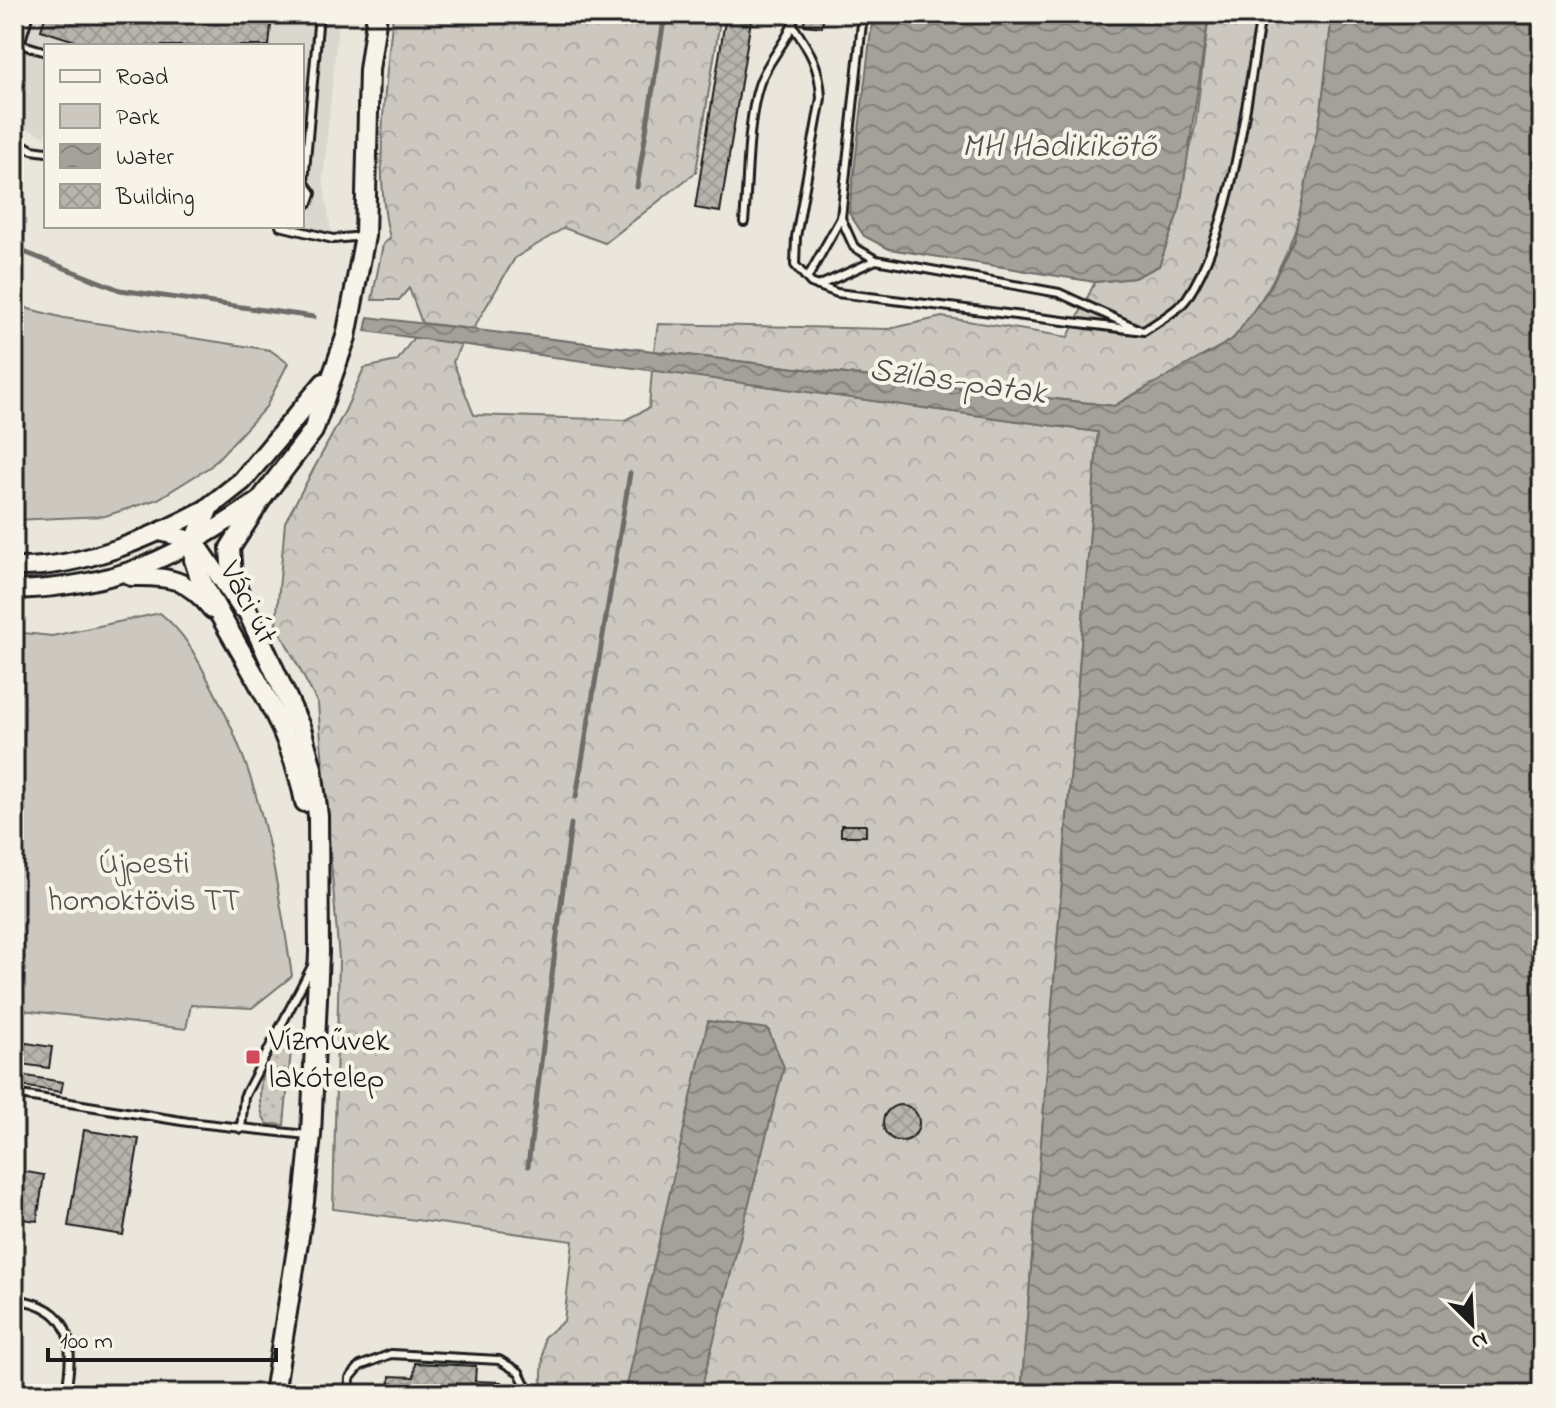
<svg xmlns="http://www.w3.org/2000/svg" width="1556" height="1408" font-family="'Indie Flower',sans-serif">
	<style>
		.built { fill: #dad7ce }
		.grass { fill: url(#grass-dots); stroke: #74726e; stroke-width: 2 }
		.forest { fill: url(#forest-crowns); stroke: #74726e; stroke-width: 2 }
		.park { fill: #ccc8c0; stroke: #74726e; stroke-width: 2 }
		.water { fill: url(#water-waves); stroke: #6d6c68; stroke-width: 2 }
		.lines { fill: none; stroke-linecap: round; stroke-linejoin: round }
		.stream { stroke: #6d6c68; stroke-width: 5 }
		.building { fill: url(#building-cross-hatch); stroke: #1c1c1c; stroke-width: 2 }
		.service-casing { stroke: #1c1c1c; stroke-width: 12 }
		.secondary-casing { stroke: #1c1c1c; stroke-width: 22 }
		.primary-casing { stroke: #1c1c1c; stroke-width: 24 }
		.service { stroke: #f7f3e8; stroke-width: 6 }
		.secondary { stroke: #f7f3e8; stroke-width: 16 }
		.primary { stroke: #f7f3e8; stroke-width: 18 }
		.poi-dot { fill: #d1495b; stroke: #f7f3e8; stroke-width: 3 }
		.labels { text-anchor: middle; stroke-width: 8; stroke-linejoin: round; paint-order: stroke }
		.street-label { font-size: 32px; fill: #1c1c1c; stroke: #f7f3e8 }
		.park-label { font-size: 32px; fill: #51504d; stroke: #f7f3e8 }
		.poi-label { font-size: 32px; fill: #1c1c1c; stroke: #f7f3e8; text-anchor: start }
		.water-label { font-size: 34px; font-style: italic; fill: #52514e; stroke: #f7f3e8 }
	</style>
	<defs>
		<pattern id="grass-dots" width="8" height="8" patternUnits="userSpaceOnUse" patternTransform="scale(2)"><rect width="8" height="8" fill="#ccc8c0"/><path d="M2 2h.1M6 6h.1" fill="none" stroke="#afaba4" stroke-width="1.8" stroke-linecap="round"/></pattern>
		<pattern id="forest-crowns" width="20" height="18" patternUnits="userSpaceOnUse" patternTransform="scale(2)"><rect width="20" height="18" fill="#ccc8c0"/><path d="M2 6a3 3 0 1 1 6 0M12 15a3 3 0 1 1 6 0" fill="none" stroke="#afaba4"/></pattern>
		<pattern id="water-waves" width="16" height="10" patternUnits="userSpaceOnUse" patternTransform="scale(2)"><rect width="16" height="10" fill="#a3a19a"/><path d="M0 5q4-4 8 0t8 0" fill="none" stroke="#84827d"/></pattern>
		<pattern id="building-cross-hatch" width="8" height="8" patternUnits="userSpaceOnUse" patternTransform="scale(2)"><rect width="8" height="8" fill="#b6b4ac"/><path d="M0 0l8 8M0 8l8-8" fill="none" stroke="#9c9a93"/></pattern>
	</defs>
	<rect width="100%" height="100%" fill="#eae6dc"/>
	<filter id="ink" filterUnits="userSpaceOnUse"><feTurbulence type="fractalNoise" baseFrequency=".0125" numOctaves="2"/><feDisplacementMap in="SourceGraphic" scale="16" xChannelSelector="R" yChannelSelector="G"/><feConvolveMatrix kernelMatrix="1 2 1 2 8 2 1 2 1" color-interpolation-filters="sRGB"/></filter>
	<g filter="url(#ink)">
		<path class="built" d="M14 14H339L323 180 332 237 299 226 302 46H46V137L14 123Z"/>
		<path class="grass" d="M292 1040 284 1125 268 1124C254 1110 261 1069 269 1052 273 1044 283 1041 292 1040Z"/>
		<g class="forest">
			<path d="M393 14H721L696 172 605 243 564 228 515 258 473 329 422 323 409 288 399 300H372L383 244 390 238C373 174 386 80 393 14Z"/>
			<path d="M1209 14H1332C1321 114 1315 228 1253 311 1246 320 1240 333 1231 340 1196 367 1151 382 1114 406L654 351 658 324 889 329 942 317 1068 337 1095 282 1134 278 1158 266 1195 127Z"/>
			<path d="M414 337 461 344 453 362 474 415 625 420 649 408 652 370 1098 432 1021 1394H541L544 1337 564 1321 573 1241 333 1209 339 959 318 704 276 624 285 522 345 411 364 368 397 361Z"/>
		</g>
		<g class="park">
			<path d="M14 300 29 309 64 318 270 350 288 363 266 407 211 466 158 499 105 516 14 520Z"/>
			<path d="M160 613C187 635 196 657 212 687 261 778 277 875 292 976L252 1008 191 1005 186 1029 14 1009V632L52 636Z"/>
		</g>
		<g class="water">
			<path d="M873 14H1209L1180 208 1159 266 1134 278 1095 282 889 249 864 236 849 213Z"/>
			<path d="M1332 14H1542V1394H1021L1098 432 365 331 368 317 1114 406 1233 339 1270 288 1294 239 1321 112Z"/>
			<path d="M708 1021 768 1029 784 1067 700 1394H625Z"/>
		</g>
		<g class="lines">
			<g class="stream">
				<path d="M637 187 665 14"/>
				<path d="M14 248 120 290 314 317"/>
				<path d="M576 797 630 473"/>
				<path d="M528 1166 571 824"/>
			</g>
		</g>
		<g class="building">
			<path d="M46 14H272L269 46H90L41 30Z"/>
			<path d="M726 14H752L720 212 695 208Z"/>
			<path d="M805 14H824L822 27 804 25Z"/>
			<rect x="841" y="825" width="25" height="11"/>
			<path d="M14 1041 52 1047 49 1068 14 1063Z"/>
			<path d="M14 1074 63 1082 61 1092 14 1085Z"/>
			<circle cx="901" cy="1123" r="18"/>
			<path d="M84 1130 139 1139 123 1235 68 1226Z"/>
			<path d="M15 1170 44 1175 37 1221 14 1218Z"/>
			<path d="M415 1363 476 1366 475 1381 501 1382 500 1394H389L390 1376 414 1377Z"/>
		</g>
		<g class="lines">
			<defs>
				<g id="service">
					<path d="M29 14 20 44 46 52"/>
					<path d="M863 14 841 218 854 247 876 260 1059 293 1140 330"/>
					<path d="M793 26C810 51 820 67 821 98L796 237 795 265 811 283 837 293 1144 331C1157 322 1178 311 1187 298 1232 231 1248 95 1261 14"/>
					<path d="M14 139 32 150 46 152"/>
					<path d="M304 182 319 14"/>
					<path d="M302 207 309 202 312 193 304 182"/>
					<path d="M744 222C748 182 747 122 759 85 767 59 791 40 795 14"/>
					<path d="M280 226 333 239 363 236"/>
					<path d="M808 277 841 218"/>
					<path d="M818 286 876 260"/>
					<path d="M273 1041C285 1030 298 1037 310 1043"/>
					<path d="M14 1094 188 1122 307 1135"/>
					<path d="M241 1129 244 1097 312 966"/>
					<path d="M14 1299C74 1307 74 1342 66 1394"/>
					<path d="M349 1394 350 1378 360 1366 391 1354 499 1360 519 1372 530 1394"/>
				</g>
				<g id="secondary">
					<path d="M160 532 195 541 241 608"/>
					<path d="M14 567C81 569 151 538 209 507"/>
					<path d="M131 577C169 576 187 578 212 610"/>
					<path d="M14 590C118 587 175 558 259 500"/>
				</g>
				<g id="primary">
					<path d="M305 802C289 718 238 653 200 578L194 560 195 541 209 507 242 481 324 383"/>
					<path d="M274 1394 303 1211 311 1135 319 952 318 816 312 768 301 729 232 577 230 548 262 498 313 431 346 337 365 236 369 70 377 14"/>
				</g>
			</defs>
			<use href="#service" class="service-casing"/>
			<use href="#secondary" class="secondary-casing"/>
			<use href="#primary" class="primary-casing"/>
			<use href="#service" class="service"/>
			<use href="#secondary" class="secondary"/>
			<use href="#primary" class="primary"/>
		</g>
	</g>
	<rect class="poi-dot" x="245" y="1049" width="16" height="16" rx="4"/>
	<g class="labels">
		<g class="street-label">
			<text transform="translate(250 602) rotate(62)" y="11">Váci út</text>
		</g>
		<g class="park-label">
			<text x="144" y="873">Újpesti<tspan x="144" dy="37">homoktövis TT</tspan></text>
		</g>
		<g class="poi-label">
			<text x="269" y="1050">Vízművek<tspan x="269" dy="37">lakótelep</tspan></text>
		</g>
		<g class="water-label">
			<text x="1059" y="156">MH Hadikikötő</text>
			<text transform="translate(958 379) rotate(8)" y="12">Szilas-patak</text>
		</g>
	</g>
	<rect width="1556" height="1408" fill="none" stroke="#f7f3e8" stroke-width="48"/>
	<rect x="24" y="24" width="1508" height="1360" fill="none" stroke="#1c1c1c" stroke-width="3" filter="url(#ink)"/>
	<rect x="44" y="44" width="260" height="184" fill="#f7f3e8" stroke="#9f9d96" stroke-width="2"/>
	<rect x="60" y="70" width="40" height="12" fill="#f7f3e8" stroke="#9f9d96" stroke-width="2"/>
	<text x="116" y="84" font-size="24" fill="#1c1c1c">Road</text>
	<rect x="60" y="104" width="40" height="24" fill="#ccc8c0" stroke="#9f9d96" stroke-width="2"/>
	<text x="116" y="124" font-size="24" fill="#1c1c1c">Park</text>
	<rect x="60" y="144" width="40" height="24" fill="url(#water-waves)" stroke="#9f9d96" stroke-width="2"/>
	<text x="116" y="164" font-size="24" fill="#1c1c1c">Water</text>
	<rect x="60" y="184" width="40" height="24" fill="url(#building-cross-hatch)" stroke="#9f9d96" stroke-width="2"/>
	<text x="116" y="204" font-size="24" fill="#1c1c1c">Building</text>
	<g transform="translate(1472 1324) rotate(156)" stroke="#f7f3e8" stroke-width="6" paint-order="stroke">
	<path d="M0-6L14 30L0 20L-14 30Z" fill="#1c1c1c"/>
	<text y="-12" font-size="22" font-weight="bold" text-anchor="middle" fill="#1c1c1c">N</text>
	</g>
	<path d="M48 1348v12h228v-12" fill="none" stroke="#1c1c1c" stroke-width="4"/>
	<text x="60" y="1348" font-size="24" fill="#1c1c1c" stroke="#f7f3e8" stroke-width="6" paint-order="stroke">100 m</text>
</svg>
